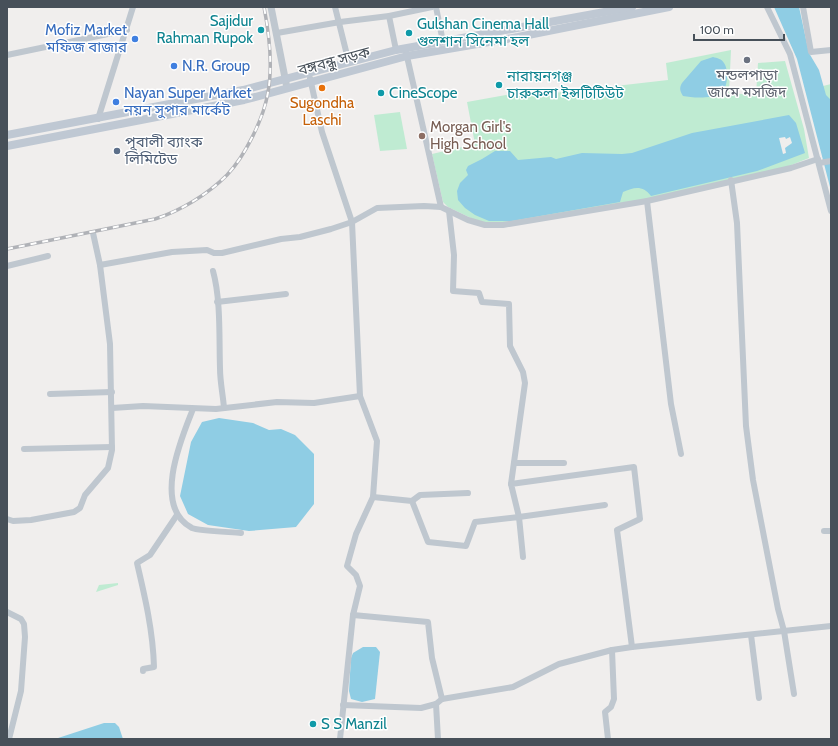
<svg xmlns="http://www.w3.org/2000/svg" width="838" height="746" font-family="Cabin,'Noto Sans Bengali',sans-serif">
	<style>
		.green { fill: #bfebd2 }
		.water { fill: #8fcde4 }
		.pier { fill: #f0eeed }
		.lines { fill: none; stroke-linecap: round; stroke-linejoin: round }
		.minor { stroke: #bfc7cf; stroke-width: 6 }
		.tertiary { stroke: #bfc7cf; stroke-width: 7 }
		.secondary { stroke: #bfc8d3; stroke-width: 8 }
		.rail-casing { stroke: #b0b2b7; stroke-width: 3.5 }
		.rail { stroke: #fff; stroke-width: 2; stroke-dasharray: 6; stroke-linecap: butt }
		.culture-dot { fill: #0f9aa8; stroke: #fff; stroke-width: 1.5 }
		.shop-dot { fill: #3f7fe0; stroke: #fff; stroke-width: 1.5 }
		.worship-dot { fill: #6b7280; stroke: #fff; stroke-width: 1.5 }
		.food-dot { fill: #e8710a; stroke: #fff; stroke-width: 1.5 }
		.education-dot { fill: #8d6e63; stroke: #fff; stroke-width: 1.5 }
		.service-dot { fill: #5c6f8a; stroke: #fff; stroke-width: 1.5 }
		.labels { text-anchor: middle; stroke-width: 3; stroke-linejoin: round; paint-order: stroke }
		.culture-label { font-size: 15px; fill: #0d838f; stroke: #fff; text-anchor: start }
		.shop-label { font-size: 15px; fill: #366cbe; stroke: #fff; text-anchor: start }
		.street-label { font-size: 15px; fill: #475059; stroke: #fff }
		.worship-label { font-size: 15px; fill: #5b616d; stroke: #fff }
		.food-label { font-size: 15px; fill: #c56008; stroke: #fff }
		.education-label { font-size: 15px; fill: #785e54; stroke: #fff; text-anchor: start }
		.service-label { font-size: 15px; fill: #4e5e75; stroke: #fff; text-anchor: start }
	</style>
	<rect width="100%" height="100%" fill="#f0eeed"/>
	<g class="green">
		<path d="M731 50 729 93 756 95 758 63 785 61 804 129 809 158 784 168 661 197 518 222 488 223 473 219 448 207 443 202 432 154 475 144 467 102 511 94 554 93 668 80 666 63Z"/>
		<path d="M831 84V142L819 87Z"/>
		<path d="M400 112 407 149 380 151 374 115Z"/>
		<path d="M118 583V585L96 592 99 585Z"/>
	</g>
	<g class="water">
		<path d="M774 7H799L809 53 819 70 826 95 831 100V191L797 59Z"/>
		<path d="M713 57C717 58 722 59 724 63 729 70 728 88 721 93 712 99 693 98 683 96 680 91 679 88 682 83L701 61Z"/>
		<path d="M789 115 796 123 805 153 757 171 651 196C643 185 634 187 623 192L620 202 512 221H489L475 215 465 208 458 200 457 191 460 183 468 175 466 170 468 166 482 159 495 151H510L518 160 551 157 556 159 582 153 622 154 632 153 692 133Z"/>
		<path d="M219 418 253 423 269 430 281 429 295 435 314 454V504L296 527 249 531 208 525 188 514 180 496 191 442 202 422Z"/>
		<path d="M363 647H376L380 652 375 699 362 702 351 699 349 691 351 658 353 653Z"/>
		<path d="M104 723H115L119 727 123 739H55Z"/>
	</g>
	<path class="pier" d="M785 137 786 139 790 137 792 143 785 148 786 153 783 154 779 138Z"/>
	<g class="lines">
		<g class="minor">
			<path d="M335 7 349 63"/>
			<path d="M436 7 443 42"/>
			<path d="M767 7 790 54 831 211"/>
			<path d="M803 7 811 52 831 50"/>
			<path d="M389 16 396 50"/>
			<path d="M277 33 340 22 389 16 432 7"/>
			<path d="M406 52 441 207"/>
			<path d="M7 55 127 30"/>
			<path d="M310 78 322 132 352 222 360 396 377 441 373 497 356 534 347 566 356 575 360 586 353 615 340 739"/>
			<path d="M98 119 133 7"/>
			<path d="M819 163 831 161"/>
			<path d="M731 180 737 223 746 426 753 480 778 609 784 631 794 694"/>
			<path d="M647 201 671 404 681 454"/>
			<path d="M449 211 454 255 453 291 479 293 482 302 509 304 510 346 523 372 525 383 511 484"/>
			<path d="M100 265 172 252 207 250 214 253H222L281 239 300 237 331 229 352 222 377 208 424 206 441 207 468 220 485 225H503L647 201 791 168 818 159"/>
			<path d="M7 266 48 256"/>
			<path d="M213 271C221 300 219 338 220 368 220 382 223 395 224 408"/>
			<path d="M217 302 286 294"/>
			<path d="M50 394 112 392"/>
			<path d="M112 408 143 406 216 409 277 402 314 403 360 396"/>
			<path d="M193 409C181 439 152 507 192 528 199 531 231 532 241 533"/>
			<path d="M24 449 112 447"/>
			<path d="M514 463H564"/>
			<path d="M373 497 412 501 428 542 466 546 475 522 519 517 523 557"/>
			<path d="M412 501 420 495 468 493"/>
			<path d="M605 505 519 517 511 484 634 467 640 519 617 530 632 647 612 650"/>
			<path d="M7 519 13 521 31 520 74 512 80 508 85 495 108 468 112 450 110 344 100 265 93 233"/>
			<path d="M824 531H831"/>
			<path d="M7 612 21 619 24 624 25 637 21 691 9 739"/>
			<path d="M353 615 428 622 432 658 442 699"/>
			<path d="M751 635 759 698"/>
			<path d="M632 647 831 626"/>
			<path d="M143 671V669L154 667C153 631 145 597 137 563L150 555 177 515"/>
			<path d="M436 704 438 739"/>
			<path d="M343 705 421 708 436 704 442 699 513 687 559 664 612 650 614 699 611 707 605 712 608 739"/>
		</g>
		<path class="tertiary" d="M271 7 287 88"/>
		<g class="secondary">
			<path d="M7 135 243 90 396 50 632 7"/>
			<path d="M7 146 244 100 407 56 518 37 669 7"/>
		</g>
		<defs>
			<path id="rail" d="M7 249 155 219C180 211 207 195 227 175 245 156 264 118 268 92 273 65 269 33 264 7"/>
		</defs>
		<use href="#rail" class="rail-casing"/>
		<use href="#rail" class="rail"/>
	</g>
	<g class="culture-dot">
		<circle cx="261" cy="30" r="4"/>
		<circle cx="409" cy="33" r="4"/>
		<circle cx="499" cy="85" r="4"/>
		<circle cx="381" cy="93" r="4"/>
		<circle cx="313" cy="724" r="4"/>
	</g>
	<g class="shop-dot">
		<circle cx="135" cy="39" r="4"/>
		<circle cx="174" cy="66" r="4"/>
		<circle cx="116" cy="102" r="4"/>
	</g>
	<circle class="worship-dot" cx="747" cy="60" r="4"/>
	<circle class="food-dot" cx="322" cy="88" r="4"/>
	<circle class="education-dot" cx="422" cy="136" r="4"/>
	<circle class="service-dot" cx="117" cy="151" r="4"/>
	<g class="labels">
		<g class="culture-label">
			<text x="253" y="26" text-anchor="end">Sajidur<tspan x="253" dy="17">Rahman Rupok</tspan></text>
			<text x="417" y="29">Gulshan Cinema Hall<tspan x="417" dy="17">গুলশান সিনেমা হল</tspan></text>
			<text x="507" y="81">নারায়নগঞ্জ<tspan x="507" dy="17">চারুকলা ইন্সটিটিউট</tspan></text>
			<text x="389" y="98">CineScope</text>
			<text x="321" y="729">S S Manzil</text>
		</g>
		<g class="shop-label">
			<text x="127" y="35" text-anchor="end">Mofiz Market<tspan x="127" dy="17">মফিজ বাজার</tspan></text>
			<text x="182" y="71">N.R. Group</text>
			<text x="124" y="98">Nayan Super Market<tspan x="124" dy="17">নয়ন সুপার মার্কেট</tspan></text>
		</g>
		<g class="street-label">
			<text transform="translate(334 61) rotate(-15)" y="5">বঙ্গবন্ধু সড়ক</text>
		</g>
		<g class="worship-label">
			<text x="747" y="80">মন্ডলপাড়া<tspan x="747" dy="17">জামে মসজিদ</tspan></text>
		</g>
		<g class="food-label">
			<text x="322" y="108">Sugondha<tspan x="322" dy="17">Laschi</tspan></text>
		</g>
		<g class="education-label">
			<text x="430" y="132">Morgan Girl's<tspan x="430" dy="17">High School</tspan></text>
		</g>
		<g class="service-label">
			<text x="125" y="147">পূবালী ব্যাংক<tspan x="125" dy="17">লিমিটেড</tspan></text>
		</g>
	</g>
	<rect width="838" height="746" fill="none" stroke="#475059" stroke-width="16"/>
	<path d="M694 34v6h90v-6" fill="none" stroke="#475059" stroke-width="2"/>
	<text x="700" y="34" font-size="12" fill="#475059" stroke="#ffffff" stroke-width="3" paint-order="stroke">100 m</text>
</svg>
